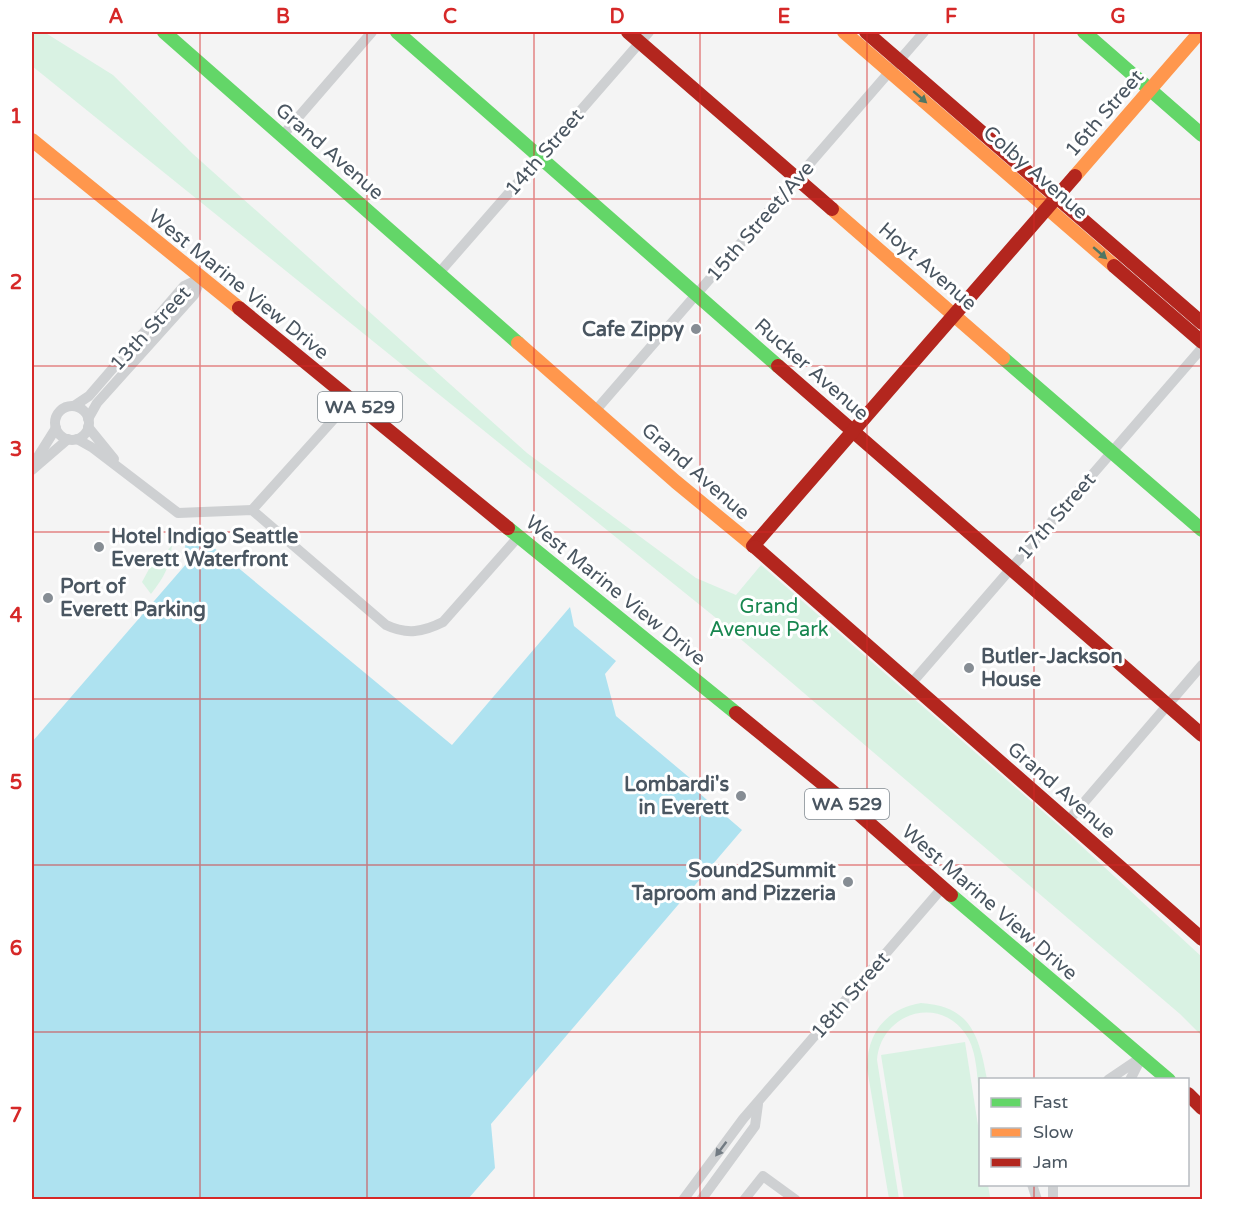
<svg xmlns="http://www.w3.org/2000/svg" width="1234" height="1231" font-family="'Varela Round',sans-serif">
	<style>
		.green { fill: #d9f2e3 }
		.water { fill: #aee2f0 }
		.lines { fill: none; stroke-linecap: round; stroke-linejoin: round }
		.street { stroke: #ced0d2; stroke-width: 10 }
		.fast { stroke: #63d668; stroke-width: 14 }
		.slow { stroke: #ff974d; stroke-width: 14 }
		.jam { stroke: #b3261e; stroke-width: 14 }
		.oneway { fill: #507663 }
		.oneway2 { fill: #727b83 }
		.grid { fill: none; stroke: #d62828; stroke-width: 1.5; stroke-opacity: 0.55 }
		.poi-dot { fill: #868d94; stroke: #fff; stroke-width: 2 }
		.labels { text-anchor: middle; stroke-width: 6; stroke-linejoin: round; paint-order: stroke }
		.shield { fill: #fff; stroke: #808990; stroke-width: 1.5 }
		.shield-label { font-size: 18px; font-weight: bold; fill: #4a5661 }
		.street-label { font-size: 20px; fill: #4a5661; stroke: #fff }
		.poi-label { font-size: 20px; font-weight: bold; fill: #4a5661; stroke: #fff; text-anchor: end }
		.park-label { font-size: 20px; fill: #17864f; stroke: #fff }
		.neatline { fill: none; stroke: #d62828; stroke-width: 2 }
		.grid-label { font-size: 20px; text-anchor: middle; font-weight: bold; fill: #d62828 }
	</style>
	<rect width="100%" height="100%" fill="#f4f4f4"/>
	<g class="green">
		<path d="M32 32H44L113 75 193 154 527 453 696 578 736 595 761 565 1064 830 1202 957V1036L1180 1014 716 618 32 66Z"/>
		<path d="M172 545C169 568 165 576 151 594L142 582 155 558 163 556Z"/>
		<path d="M921 1003C971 1006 979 1036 987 1079L980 1080V1102C977 1082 978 1056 968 1038 943 994 881 1011 877 1060L899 1199H889L867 1068C867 1033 886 1009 921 1003Z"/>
		<path d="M965 1042 980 1138V1184L988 1185 990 1197 972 1200 904 1199 881 1055Z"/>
	</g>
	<path class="water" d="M204 536H210L213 547 452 745 570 607 574 626 616 661 605 674 616 716 697 784 699 793 742 830 491 1124 495 1168 468 1199H32V742L200 548 190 551 185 548 186 540 192 537 196 539Z"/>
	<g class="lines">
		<g class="street">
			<path d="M282 136 372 32"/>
			<path d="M439 273 649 32"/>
			<path d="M74 406 89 396 184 286 201 278"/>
			<circle cx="72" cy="423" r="17"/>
			<path d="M596 410 924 32"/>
			<path d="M88 419 97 403 194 295 201 278"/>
			<path d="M88 427 114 459"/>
			<path d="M77 439 93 448 178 513 252 510 386 625C407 635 423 632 443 622L519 536"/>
			<path d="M34 463 56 428"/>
			<path d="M32 470 68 439"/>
			<path d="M252 510 351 400"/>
			<path d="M910 685 1202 348"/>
			<path d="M1068 821 1202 665"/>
			<path d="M1108 1080 1142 1057"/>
			<path d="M1130 1080 1141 1058"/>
			<path d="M1032 1184 1037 1200"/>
			<path d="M683 1200 743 1119 943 887"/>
			<path d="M701 1200 755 1126 758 1104"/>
			<path d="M744 1200 763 1176 796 1200"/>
			<path d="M1053 1200V1184"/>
		</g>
		<g class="fast">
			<path d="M164 32 518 343"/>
			<path d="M397 32 778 366"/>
			<path d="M1084 32 1202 135"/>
			<path d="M1003 358 1202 530"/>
			<path d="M508 528 736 713"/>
			<path d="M951 895 1169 1080"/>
		</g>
		<g class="slow">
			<path d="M844 32 1114 266"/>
			<path d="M32 140 239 308"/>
			<path d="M1075 176 1200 32"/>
			<path d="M832 209 1003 358"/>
			<path d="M518 343 676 482 755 547"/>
		</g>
		<g class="jam">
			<path d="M628 32 832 209"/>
			<path d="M866 32 1202 323"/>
			<path d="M1114 266 1202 342"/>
			<path d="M239 308 508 528"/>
			<path d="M778 366 1202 735"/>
			<path d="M753 546 1075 176"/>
			<path d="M755 547 1202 939"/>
			<path d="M736 713 844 801 951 895"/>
			<path d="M1188 1094 1202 1108"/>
		</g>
	</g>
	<defs><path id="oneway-solid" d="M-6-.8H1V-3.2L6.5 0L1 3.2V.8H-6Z" transform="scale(1.5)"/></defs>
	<g class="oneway">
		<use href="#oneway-solid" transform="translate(920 97) rotate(41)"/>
		<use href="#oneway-solid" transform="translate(1100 253) rotate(41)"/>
	</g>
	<use class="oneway2" href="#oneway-solid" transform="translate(721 1149) rotate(127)"/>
	<path class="grid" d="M200 32V1200M367 32V1200M534 32V1200M700 32V1200M867 32V1200M1034 32V1080M32 199H1202M32 366H1202M32 532H1202M32 699H1202M32 865H1202M32 1032H1202M1034 1184V1200"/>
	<g class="poi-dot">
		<circle cx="696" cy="329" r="6"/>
		<circle cx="99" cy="547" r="6"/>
		<circle cx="48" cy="598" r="6"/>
		<circle cx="969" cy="668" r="6"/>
		<circle cx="741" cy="796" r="6"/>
		<circle cx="848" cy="882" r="6"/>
	</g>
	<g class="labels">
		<g class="shield">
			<rect x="318" y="392" width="84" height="30" rx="4.5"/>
			<rect x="805" y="789" width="84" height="30" rx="4.5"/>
		</g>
		<g class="shield-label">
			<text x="360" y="413">WA 529</text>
			<text x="847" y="810">WA 529</text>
		</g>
		<g class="street-label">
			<text transform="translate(1104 113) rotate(-49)" y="7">16th Street</text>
			<text transform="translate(330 151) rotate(41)" y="7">Grand Avenue</text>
			<text transform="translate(544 152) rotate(-49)" y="7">14th Street</text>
			<text transform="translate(1036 172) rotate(41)" y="7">Colby Avenue</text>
			<text transform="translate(760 221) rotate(-49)" y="7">15th Street/Ave</text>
			<text transform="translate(928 266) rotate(41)" y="7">Hoyt Avenue</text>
			<text transform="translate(239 284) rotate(39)" y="7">West Marine View Drive</text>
			<text transform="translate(150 328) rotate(-47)" y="7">13th Street</text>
			<text transform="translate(812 369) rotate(41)" y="7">Rucker Avenue</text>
			<text transform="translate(696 471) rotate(41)" y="7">Grand Avenue</text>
			<text transform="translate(1056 516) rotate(-49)" y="7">17th Street</text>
			<text transform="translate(616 590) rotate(39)" y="7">West Marine View Drive</text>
			<text transform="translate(1062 790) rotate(41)" y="7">Grand Avenue</text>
			<text transform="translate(990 902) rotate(41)" y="7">West Marine View Drive</text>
			<text transform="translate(850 995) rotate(-49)" y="7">18th Street</text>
		</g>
		<g class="poi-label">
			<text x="684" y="336">Cafe Zippy</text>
			<text x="111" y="543" text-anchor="start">Hotel Indigo Seattle<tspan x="111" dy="23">Everett Waterfront</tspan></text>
			<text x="60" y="593" text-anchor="start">Port of<tspan x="60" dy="23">Everett Parking</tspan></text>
			<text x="981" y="663" text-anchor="start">Butler-Jackson<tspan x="981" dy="23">House</tspan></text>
			<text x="729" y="791">Lombardi's<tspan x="729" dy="23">in Everett</tspan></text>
			<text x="836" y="877">Sound2Summit<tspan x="836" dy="23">Taproom and Pizzeria</tspan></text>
		</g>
		<g class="park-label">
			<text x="769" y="613">Grand<tspan x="769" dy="23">Avenue Park</tspan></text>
		</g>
	</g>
	<rect width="1234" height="1231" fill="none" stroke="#ffffff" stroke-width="66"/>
	<rect x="979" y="1078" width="210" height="108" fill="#ffffff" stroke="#b7bbc0" stroke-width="1.5"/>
	<rect x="991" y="1098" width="30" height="9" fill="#63d668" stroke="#b7bbc0" stroke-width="1.5"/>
	<text x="1033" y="1108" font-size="18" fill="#4a5661">Fast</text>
	<rect x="991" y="1128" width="30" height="9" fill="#ff974d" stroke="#b7bbc0" stroke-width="1.5"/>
	<text x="1033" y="1138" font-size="18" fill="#4a5661">Slow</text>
	<rect x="991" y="1158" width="30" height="9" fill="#b3261e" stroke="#b7bbc0" stroke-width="1.5"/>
	<text x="1033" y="1168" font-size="18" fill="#4a5661">Jam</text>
	<rect x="33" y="33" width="1168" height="1165" class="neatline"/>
	<g class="grid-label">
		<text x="116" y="23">A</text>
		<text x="283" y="23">B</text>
		<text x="450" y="23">C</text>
		<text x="617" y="23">D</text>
		<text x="784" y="23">E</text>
		<text x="951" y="23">F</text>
		<text x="1118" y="23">G</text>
		<text x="16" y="123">1</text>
		<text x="16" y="289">2</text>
		<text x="16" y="456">3</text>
		<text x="16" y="622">4</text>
		<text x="16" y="789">5</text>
		<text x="16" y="955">6</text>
		<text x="16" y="1122">7</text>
	</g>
</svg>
